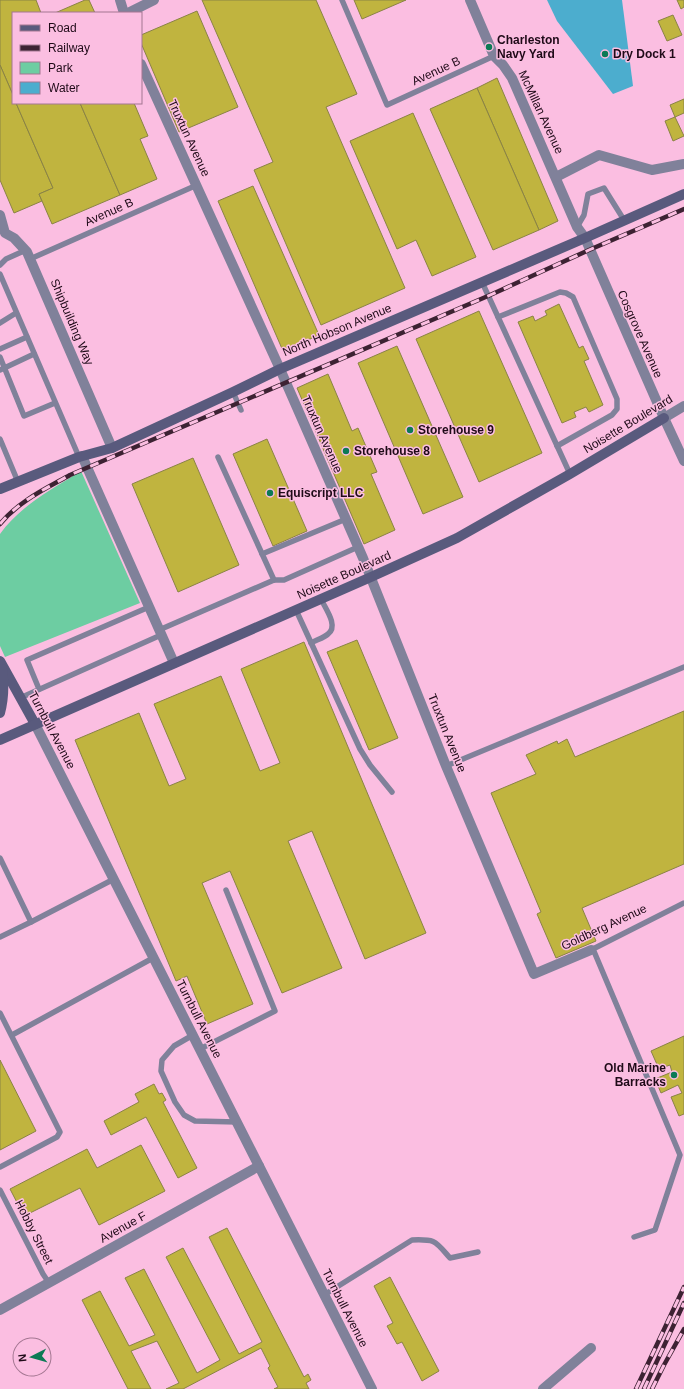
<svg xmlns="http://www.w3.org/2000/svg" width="684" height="1389" font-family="Helvetica,sans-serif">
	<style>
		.green { fill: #6dcda2 }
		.water { fill: #4cadce }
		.building { fill: #c0b43f; stroke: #8a8345 }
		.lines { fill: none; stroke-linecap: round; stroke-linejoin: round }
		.lane { stroke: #80819a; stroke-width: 5.5 }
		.street { stroke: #80819a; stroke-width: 10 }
		.secondary { stroke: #595a7d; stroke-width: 10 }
		.rail-casing { stroke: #3d2233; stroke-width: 4.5 }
		.rail { stroke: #fbbee1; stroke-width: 3; stroke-dasharray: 9; stroke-linecap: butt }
		.poi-dot { fill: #0c7a55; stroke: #fbbee1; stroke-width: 1.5 }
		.labels { text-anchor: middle; stroke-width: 3; stroke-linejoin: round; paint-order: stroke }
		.poi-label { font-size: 12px; font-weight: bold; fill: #1f0a18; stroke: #fbbee1; text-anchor: start }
		.street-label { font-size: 12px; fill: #1f0a18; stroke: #fbbee1 }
	</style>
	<rect width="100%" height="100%" fill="#fbbee1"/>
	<path class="green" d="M81 471 140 603 5 657 0 646V534C20 506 52 489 81 471Z"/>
	<path class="water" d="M547 0H622L633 86 613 94 557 21Z"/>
	<g class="building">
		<path d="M0 0H36L41 13H13V95L0 65Z"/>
		<path d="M85 0H89L95 13H55Z"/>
		<path d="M202 0H316L357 94 326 107 405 288 321 325 254 170 273 162Z"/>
		<path d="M354 0H406L362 19Z"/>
		<path d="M677 0H684V7L681 9Z"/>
		<path d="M197 11 238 107 179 132 141 43V35Z"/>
		<path d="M673 15 682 35 667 41 658 21Z"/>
		<path d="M0 65 13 95V103H16L53 188 39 194 42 201 14 213 0 180Z"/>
		<path d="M497 78 558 221 539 230 477 88Z"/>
		<path d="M477 88 539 230 493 250 430 109Z"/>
		<path d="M684 99V113L675 117 670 105Z"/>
		<path d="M16 103H80L120 195 52 224 39 194 53 188Z"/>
		<path d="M80 103H134L148 136 140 139 157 179 120 195Z"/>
		<path d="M413 113 476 257 432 276 416 240 397 249 350 141Z"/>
		<path d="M675 117 684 136 673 141 665 121Z"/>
		<path d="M253 186 319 335 283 351 218 201Z"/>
		<path d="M559 304 579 348 583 346 589 359 584 361 603 405 589 412 586 407 574 412 576 417 562 423 518 322 533 316 535 321 547 315 545 311Z"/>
		<path d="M479 311 542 453 479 482 416 339Z"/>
		<path d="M397 346 463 497 423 514 358 363Z"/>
		<path d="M328 374 352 431 358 428 377 472 371 474 395 530 364 544 297 388Z"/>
		<path d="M267 439 307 531 273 546 233 454Z"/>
		<path d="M193 458 239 565 178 592 132 484Z"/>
		<path d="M357 640 398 738 369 750 327 652Z"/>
		<path d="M304 642 426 933 365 959 312 831 288 841 342 968 282 993 230 871 202 883 253 1004 207 1024 187 976 176 981 75 740 139 713 169 786 186 779 154 704 221 676 260 771 280 763 241 669Z"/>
		<path d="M684 711V864L582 908 596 941 556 958 537 914 541 912 491 793 536 774 526 755 557 741 558 744 567 739 575 757Z"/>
		<path d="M684 1036V1114L679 1116 671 1097 682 1093 678 1085 661 1093 655 1079 672 1072 670 1065 659 1069 651 1051Z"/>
		<path d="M0 1060 36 1131 0 1150Z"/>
		<path d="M154 1084 159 1094 162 1093 166 1100 163 1102 197 1168 178 1178 146 1117 111 1135 104 1121 139 1102 135 1094Z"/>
		<path d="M141 1145 165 1191 99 1225 80 1188 24 1216 10 1189 87 1149 97 1168Z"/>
		<path d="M227 1228 304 1377 308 1374 311 1380 306 1383 309 1389H274L278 1387 268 1368 270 1366 261 1348 183 1389H166L179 1383 157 1341 131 1351 151 1389H128L82 1300 100 1291 129 1346 155 1335 125 1278 144 1269 197 1373 220 1360 166 1257 183 1248 239 1354 262 1342 209 1237Z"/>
		<path d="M390 1277 439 1371 422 1381 402 1342 397 1344 387 1326 393 1323 374 1286Z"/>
	</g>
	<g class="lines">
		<g class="lane">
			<path d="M342 0 387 105 494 56"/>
			<path d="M577 227 584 215 588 194 604 188 624 220"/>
			<path d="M30 259 197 185"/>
			<path d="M0 265 6 259 26 250"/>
			<path d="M0 274 79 457"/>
			<path d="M482 282 570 474"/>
			<path d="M498 317 560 292 566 293 573 297 617 399V409L612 415 557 446"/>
			<path d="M0 323 16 313"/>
			<path d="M0 349 27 337"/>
			<path d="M0 357 24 416 55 403"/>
			<path d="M0 370 34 354"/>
			<path d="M233 392 241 410"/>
			<path d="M0 439 18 482"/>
			<path d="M218 457 274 580H284L358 547"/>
			<path d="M262 554 346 519"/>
			<path d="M296 610 360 749 370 765 392 792"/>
			<path d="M159 630 274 580"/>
			<path d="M311 643C316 640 324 638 328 634 339 626 325 608 321 599"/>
			<path d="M39 689 27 660 149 607"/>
			<path d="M20 698 161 635"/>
			<path d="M446 766 684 667"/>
			<path d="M0 858 31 922 114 879"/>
			<path d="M0 937 31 922"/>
			<path d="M593 949 680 1155 655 1230 634 1237"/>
			<path d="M591 950 684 903"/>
			<path d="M0 1013 60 1132 57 1137 0 1167"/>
			<path d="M12 1035 153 958"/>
			<path d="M193 1035 174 1046 162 1060 161 1071 175 1102 184 1115 195 1121 237 1122"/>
			<path d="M200 1049 275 1011 226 890"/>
			<path d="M0 1190 43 1274 49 1283"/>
			<path d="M324 1295 412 1240C436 1239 435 1241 450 1258L478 1252"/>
		</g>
		<g class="street">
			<path d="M120 0 124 13"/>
			<path d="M470 0 494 56 503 65 512 78 577 227 585 238 664 418 684 461"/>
			<path d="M128 13 154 0"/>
			<path d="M141 64 280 369 363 558 446 766 534 974 591 950"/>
			<path d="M556 177 599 155 652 170 684 164"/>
			<path d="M0 215 5 233 14 238 27 252 112 448"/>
			<path d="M664 418 684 406"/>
			<path d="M82 456 174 663"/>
			<path d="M35 724 372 1389"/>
			<path d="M0 1310 259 1166"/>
			<path d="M543 1389 591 1348"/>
		</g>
		<g class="secondary">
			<path d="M0 489 79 457 112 448 233 392 280 369 585 238 684 194"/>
			<path d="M0 661 35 724"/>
			<path d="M0 713C4 698 4 683 2 669"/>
			<path d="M0 740 371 577 457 538 570 474 664 418"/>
		</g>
		<defs>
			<g id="rail">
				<path d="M0 524C19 501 45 489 70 475L488 296 589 250 684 209"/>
				<path d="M636 1389 684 1287"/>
				<path d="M644 1389 684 1303"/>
				<path d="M652 1389 664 1365 684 1329"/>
			</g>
		</defs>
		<use href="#rail" class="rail-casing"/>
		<use href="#rail" class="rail"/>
	</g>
	<g class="poi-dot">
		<circle cx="489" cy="47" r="4"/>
		<circle cx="605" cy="54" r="4"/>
		<circle cx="410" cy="430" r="4"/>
		<circle cx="346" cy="451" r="4"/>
		<circle cx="270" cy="493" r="4"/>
		<circle cx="674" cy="1075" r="4"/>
	</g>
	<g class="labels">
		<g class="poi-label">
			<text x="497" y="44">Charleston<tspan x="497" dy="14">Navy Yard</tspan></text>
			<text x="613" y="58">Dry Dock 1</text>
			<text x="418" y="434">Storehouse 9</text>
			<text x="354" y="455">Storehouse 8</text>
			<text x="278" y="497">Equiscript LLC</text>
			<text x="666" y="1072" text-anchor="end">Old Marine<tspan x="666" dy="14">Barracks</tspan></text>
		</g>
		<g class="street-label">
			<text transform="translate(436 71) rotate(-25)" y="4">Avenue B</text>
			<text transform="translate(541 112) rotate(65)" y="4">McMillan Avenue</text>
			<text transform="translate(189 138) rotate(65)" y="4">Truxtun Avenue</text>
			<text transform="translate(109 212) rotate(-24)" y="4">Avenue B</text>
			<text transform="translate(72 322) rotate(67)" y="4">Shipbuilding Way</text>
			<text transform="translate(337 330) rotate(-23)" y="4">North Hobson Avenue</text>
			<text transform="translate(640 334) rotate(66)" y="4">Cosgrove Avenue</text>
			<text transform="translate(628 424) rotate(-31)" y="4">Noisette Boulevard</text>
			<text transform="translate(322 434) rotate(66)" y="4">Truxtun Avenue</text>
			<text transform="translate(344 575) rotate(-24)" y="4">Noisette Boulevard</text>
			<text transform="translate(52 730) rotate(62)" y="4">Turnbull Avenue</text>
			<text transform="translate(447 733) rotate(68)" y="4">Truxtun Avenue</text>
			<text transform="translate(604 927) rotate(-25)" y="4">Goldberg Avenue</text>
			<text transform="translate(199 1019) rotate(63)" y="4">Turnbull Avenue</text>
			<text transform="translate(123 1227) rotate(-29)" y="4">Avenue F</text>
			<text transform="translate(34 1232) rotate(63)" y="4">Hobby Street</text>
			<text transform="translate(345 1308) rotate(63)" y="4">Turnbull Avenue</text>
		</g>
	</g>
	<rect x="12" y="12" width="130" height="92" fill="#fbbee1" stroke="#a37691"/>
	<rect x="20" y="25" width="20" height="6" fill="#595a7d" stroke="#a37691"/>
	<text x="48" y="32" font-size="12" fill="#1f0a18">Road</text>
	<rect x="20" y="45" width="20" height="6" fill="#3d2233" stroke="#a37691"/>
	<text x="48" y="52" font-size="12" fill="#1f0a18">Railway</text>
	<rect x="20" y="62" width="20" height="12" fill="#6dcda2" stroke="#a37691"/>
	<text x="48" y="72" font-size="12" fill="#1f0a18">Park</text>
	<rect x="20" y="82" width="20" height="12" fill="#4cadce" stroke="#a37691"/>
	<text x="48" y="92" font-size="12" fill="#1f0a18">Water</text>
	<g transform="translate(32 1357) rotate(264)"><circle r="19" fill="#fbbee1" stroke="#a37691"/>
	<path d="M0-3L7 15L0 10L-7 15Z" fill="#0c7a55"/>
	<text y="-6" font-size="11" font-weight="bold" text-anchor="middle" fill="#1f0a18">N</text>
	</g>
</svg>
